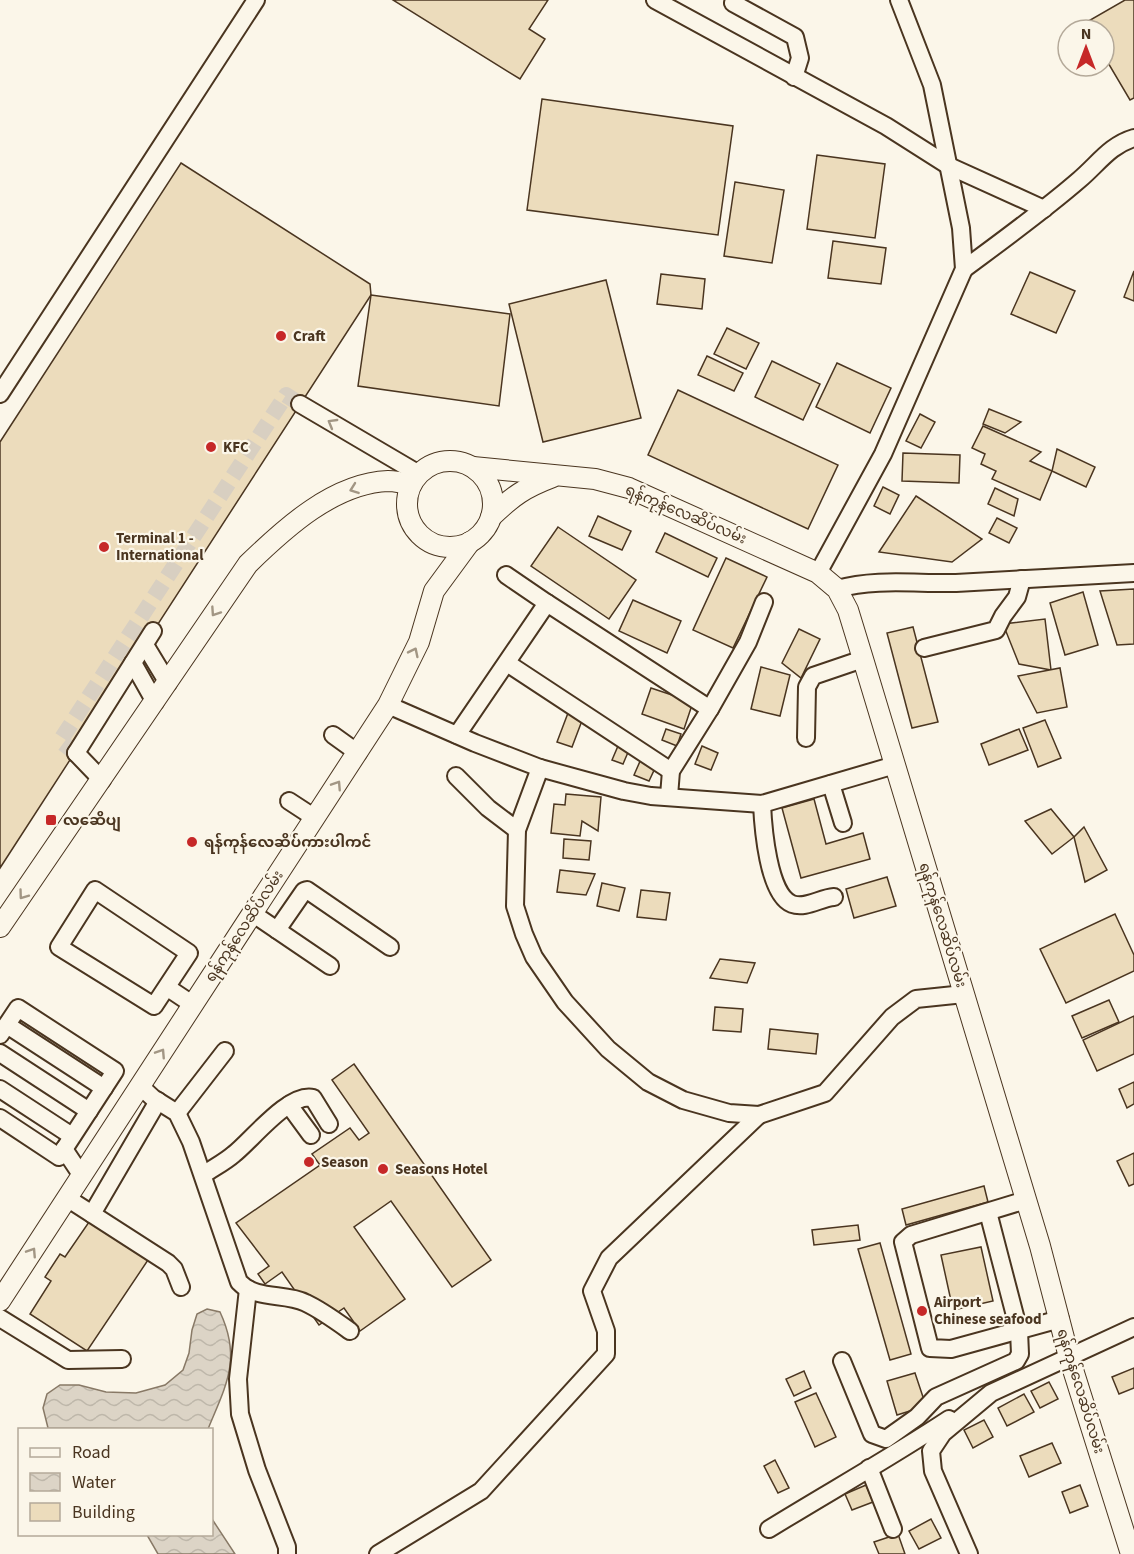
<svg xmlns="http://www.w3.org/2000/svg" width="1134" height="1554" font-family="'Source Sans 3','Noto Sans Myanmar',sans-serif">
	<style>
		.water { fill: url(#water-waves); stroke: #887966; stroke-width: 1.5 }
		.building { fill: #ecdcbc; stroke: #4a3520; stroke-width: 1.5 }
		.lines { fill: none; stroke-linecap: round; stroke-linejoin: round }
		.minor-tunnel { stroke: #d8cfc1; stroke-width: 16; stroke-dasharray: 16 8; stroke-linecap: butt }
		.minor-casing { stroke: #4a3520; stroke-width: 20 }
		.major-casing { stroke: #4a3520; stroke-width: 22 }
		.minor { stroke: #fbf6e9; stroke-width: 16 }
		.major { stroke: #fbf6e9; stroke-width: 20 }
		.oneway { stroke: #a29684 }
		.poi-dot { fill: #c62828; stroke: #fbf6e9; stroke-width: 2 }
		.labels { text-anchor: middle; stroke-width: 4.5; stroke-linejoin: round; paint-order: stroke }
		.poi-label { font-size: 15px; font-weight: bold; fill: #4a3520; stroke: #fbf6e9; text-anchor: start }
		.street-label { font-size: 15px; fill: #4a3520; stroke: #fbf6e9 }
	</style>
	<defs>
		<pattern id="water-waves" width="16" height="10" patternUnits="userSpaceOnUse" patternTransform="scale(1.5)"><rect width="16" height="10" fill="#dcd4c6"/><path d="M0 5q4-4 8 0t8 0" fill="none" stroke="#beb7aa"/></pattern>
	</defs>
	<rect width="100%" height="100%" fill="#fbf6e9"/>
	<g class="water">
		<path d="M207 1309 220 1312C242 1359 226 1385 208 1429L48 1428 43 1408 47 1394 60 1385H79L106 1392 136 1393 165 1385 183 1370 189 1353 192 1330 197 1314Z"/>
		<path d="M212 1519 235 1554H158L147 1535 212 1534Z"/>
	</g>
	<g class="building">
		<path d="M393 0H548L529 29 545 39 520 79Z"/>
		<path d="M1125 0H1134V98L1130 100 1104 56V30H1089L1085 23Z"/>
		<path d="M542 99 733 126 718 235 527 210Z"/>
		<path d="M817 155 885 164 875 238 807 229Z"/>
		<path d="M181 163 370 284 371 295 0 868V442Z"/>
		<path d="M735 182 784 190 772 263 724 256Z"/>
		<path d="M833 241 886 248 881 284 828 278Z"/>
		<path d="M1134 271V301L1124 297Z"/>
		<path d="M1030 272 1075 291 1056 333 1011 314Z"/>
		<path d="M661 274 705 279 702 309 657 304Z"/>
		<path d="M606 280 641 418 543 442 509 304Z"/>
		<path d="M371 295 510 314 499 406 358 386Z"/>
		<path d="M727 328 759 343 746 369 714 354Z"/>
		<path d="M707 356 743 373 734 391 698 375Z"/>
		<path d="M772 361 820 384 803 420 755 397Z"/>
		<path d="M837 363 891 388 870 433 816 407Z"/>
		<path d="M678 390 838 465 808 529 648 455Z"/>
		<path d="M989 409 1021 422 1005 433 983 424Z"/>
		<path d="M920 414 935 422 921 448 906 441Z"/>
		<path d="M983 426 1041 452 1030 461 1052 471 1040 500 992 479 996 471 981 464 985 454 972 448Z"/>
		<path d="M1057 449 1095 467 1086 487 1052 471Z"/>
		<path d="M903 453 960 455 959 483 902 481Z"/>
		<path d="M883 487 899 495 890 514 874 506Z"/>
		<path d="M995 488 1018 499 1014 516 988 504Z"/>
		<path d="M916 496 982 539 952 562 879 552Z"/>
		<path d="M598 516 631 531 622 550 589 536Z"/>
		<path d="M997 518 1017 528 1009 543 989 533Z"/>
		<path d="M558 527 636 580 609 619 531 566Z"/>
		<path d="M665 533 717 558 708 577 656 552Z"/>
		<path d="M726 558 767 577 733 648 693 630Z"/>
		<path d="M1134 589V644L1117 645 1100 591Z"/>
		<path d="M1083 592 1098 645 1065 655 1050 603Z"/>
		<path d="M633 600 681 621 667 653 619 631Z"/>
		<path d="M1045 619 1051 670 1019 664 1003 624Z"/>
		<path d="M913 627 938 722 912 728 887 633Z"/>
		<path d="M799 629 820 639 801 678 782 663Z"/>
		<path d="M761 667 790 675 780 716 751 709Z"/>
		<path d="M1060 668 1067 707 1037 713 1018 676Z"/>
		<path d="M651 688 693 702 684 729 642 714Z"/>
		<path d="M568 713 583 718 572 747 557 742Z"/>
		<path d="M1045 720 1061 758 1038 767 1023 728Z"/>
		<path d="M666 729 681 734 677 746 662 740Z"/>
		<path d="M1019 729 1028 750 989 765 981 744Z"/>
		<path d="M618 746 629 750 623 764 612 760Z"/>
		<path d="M702 746 718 753 711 770 695 764Z"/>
		<path d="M641 759 656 766 649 781 634 775Z"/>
		<path d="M566 794 601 797 598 831 582 821 580 836 551 833 554 804 565 805Z"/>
		<path d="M814 799 826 844 863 833 870 859 801 878 782 808Z"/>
		<path d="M1051 809 1074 837 1052 854 1025 821Z"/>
		<path d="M1084 827 1107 870 1085 882 1074 837Z"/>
		<path d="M564 839 591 841 589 860 563 858Z"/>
		<path d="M560 870 595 874 586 895 557 892Z"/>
		<path d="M887 877 896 906 854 918 846 889Z"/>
		<path d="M602 883 625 888 619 911 597 906Z"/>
		<path d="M641 890 670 893 666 920 637 917Z"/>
		<path d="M1115 914 1134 955V971L1066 1003 1040 949Z"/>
		<path d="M720 959 755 963 747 983 710 978Z"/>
		<path d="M1109 1000 1119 1022 1082 1038 1072 1016Z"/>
		<path d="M715 1007 743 1009 741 1032 713 1030Z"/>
		<path d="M1134 1016V1054L1097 1071 1083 1040Z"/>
		<path d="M770 1029 818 1034 816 1054 768 1049Z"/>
		<path d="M354 1064 491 1260 452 1287 391 1201 354 1227 405 1299 360 1331 344 1308 319 1325 282 1272 265 1284 258 1274 269 1266 236 1223 320 1165 312 1154 350 1128 359 1140 369 1133 332 1080Z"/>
		<path d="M1134 1082V1104L1127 1108 1119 1089Z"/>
		<path d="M1134 1153V1184L1129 1186 1117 1161Z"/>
		<path d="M984 1186 988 1202 906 1225 902 1209Z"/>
		<path d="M89 1222 148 1260 87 1351 30 1314 51 1281 45 1277 60 1254 65 1257Z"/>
		<path d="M858 1225 860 1240 814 1245 812 1230Z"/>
		<path d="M880 1243 911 1354 890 1360 858 1249Z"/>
		<path d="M981 1247 993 1301 953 1310 941 1255Z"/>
		<path d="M1134 1368V1388L1119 1394 1112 1377Z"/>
		<path d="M804 1371 811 1388 794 1396 786 1379Z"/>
		<path d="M915 1373 926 1406 897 1415 887 1381Z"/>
		<path d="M1049 1382 1058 1399 1040 1408 1031 1391Z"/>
		<path d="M816 1393 836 1437 815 1447 795 1402Z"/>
		<path d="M1024 1394 1034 1412 1007 1426 998 1408Z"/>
		<path d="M984 1420 993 1437 973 1448 964 1430Z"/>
		<path d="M1052 1443 1061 1463 1029 1477 1020 1456Z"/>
		<path d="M775 1460 789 1488 778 1493 764 1466Z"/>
		<path d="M866 1485 873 1502 852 1510 845 1494Z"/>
		<path d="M1080 1485 1088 1506 1070 1513 1062 1492Z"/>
		<path d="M931 1519 941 1538 919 1549 909 1531Z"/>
		<path d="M898 1534 905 1554H879L874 1542Z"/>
	</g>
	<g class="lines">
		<path class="minor-tunnel" d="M76 753 60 741 286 395 300 404"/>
		<defs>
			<g id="minor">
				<path d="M655 0 886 126 949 166 1044 209"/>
				<path d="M733 3 795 37 800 58 794 77"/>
				<path d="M964 269C1003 240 1042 212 1079 180 1098 164 1110 145 1134 138"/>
				<path d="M0 394 256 0"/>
				<path d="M300 404 419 474"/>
				<path d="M818 573 883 454 964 269 961 228 932 85 899 0"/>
				<path d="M506 575 547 603"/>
				<path d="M837 589C876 578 916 584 956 583 1015 580 1075 576 1134 573"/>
				<path d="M145 645 168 683"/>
				<path d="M924 648 996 630 1003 616 1017 597 1022 579"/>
				<path d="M133 663 155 702"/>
				<path d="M507 663 671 771"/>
				<path d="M388 705 475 743 540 768 517 830 515 906 524 934 534 957 565 1002 608 1049 648 1082 683 1100 729 1113 759 1115 825 1093 892 1017 916 999 964 994"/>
				<path d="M333 735 358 753"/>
				<path d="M457 735 547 603 710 709"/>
				<path d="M806 738 807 687 813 676 863 659"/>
				<path d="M76 753 153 631"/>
				<path d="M76 753 102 780"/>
				<path d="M540 768 624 791 651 796 762 804 895 765"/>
				<path d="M456 776 488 808 517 830"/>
				<path d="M831 784 843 823"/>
				<path d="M669 796 671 771 710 709 748 642 764 602"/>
				<path d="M289 801 315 818"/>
				<path d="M762 804C763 826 768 895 792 904 806 909 820 898 834 897"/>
				<path d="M95 890 189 953 154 1006 59 947Z"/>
				<path d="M252 913 330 966"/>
				<path d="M277 930 304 891 307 890 390 947"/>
				<path d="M168 988 192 1004"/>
				<path d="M7 1025 104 1088"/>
				<path d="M0 1035 18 1008 115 1071 59 1157 0 1118"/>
				<path d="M0 1053 89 1111"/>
				<path d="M140 1086 153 1098 177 1113 191 1142 239 1282C257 1301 285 1292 306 1303 321 1310 336 1321 350 1331"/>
				<path d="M0 1089 72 1136"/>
				<path d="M289 1105 311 1135"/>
				<path d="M177 1113 225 1051"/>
				<path d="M64 1149 82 1176"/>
				<path d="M203 1175C213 1168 225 1162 234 1154 251 1141 289 1092 313 1098L329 1124"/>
				<path d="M67 1198 168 1263 174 1269 181 1287"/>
				<path d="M1026 1200 911 1235 903 1242 930 1348 951 1349 1060 1319"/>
				<path d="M92 1214 158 1101"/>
				<path d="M248 1289 238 1379 240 1414 257 1470 287 1547V1554"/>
				<path d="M0 1318 68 1360 122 1359"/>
				<path d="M842 1361 872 1434 886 1439 917 1417 936 1397 1016 1361 1020 1354 1019 1331 988 1212"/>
				<path d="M869 1468 893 1529"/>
				<path d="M769 1529C829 1492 890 1458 949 1419"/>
				<path d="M378 1554 481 1491 606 1354V1331L592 1291 609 1258 759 1115"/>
				<path d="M969 1554 933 1471 931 1451 943 1433 991 1393 1134 1327"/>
			</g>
			<g id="major">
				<circle cx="450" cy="504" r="43"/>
				<path d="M473 467 595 479 629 488 818 573 837 589 848 610 863 659 1040 1246 1069 1357 1131 1554"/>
				<path d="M491 517C513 496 524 488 553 477"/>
				<path d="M0 927 248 564C285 528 334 483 388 481 396 481 404 483 411 485"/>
				<path d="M0 1301 388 705 419 642 434 591 470 542"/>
			</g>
		</defs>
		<use href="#minor" class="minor-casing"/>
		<use href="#major" class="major-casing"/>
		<use href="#minor" class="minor"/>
		<use href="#major" class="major"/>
	</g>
	<defs><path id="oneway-chevron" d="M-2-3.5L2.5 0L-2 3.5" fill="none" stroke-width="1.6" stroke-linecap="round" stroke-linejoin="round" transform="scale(1.5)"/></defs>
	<g class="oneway">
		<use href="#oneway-chevron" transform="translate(332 423) rotate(-150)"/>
		<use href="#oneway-chevron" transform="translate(354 489) rotate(160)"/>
		<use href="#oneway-chevron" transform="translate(215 612) rotate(124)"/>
		<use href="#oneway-chevron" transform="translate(414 652) rotate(-64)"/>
		<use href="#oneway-chevron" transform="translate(337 785) rotate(-57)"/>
		<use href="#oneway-chevron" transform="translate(23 895) rotate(126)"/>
		<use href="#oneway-chevron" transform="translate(161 1053) rotate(-57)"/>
		<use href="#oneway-chevron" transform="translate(32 1252) rotate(-57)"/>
	</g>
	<g class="poi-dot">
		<circle cx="281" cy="336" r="6"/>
		<circle cx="211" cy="447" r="6"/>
		<circle cx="104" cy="547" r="6"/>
		<rect x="45" y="814" width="12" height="12" rx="3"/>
		<circle cx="192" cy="842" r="6"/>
		<circle cx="309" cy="1162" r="6"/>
		<circle cx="383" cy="1169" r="6"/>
		<circle cx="922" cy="1311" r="6"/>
	</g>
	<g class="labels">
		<g class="poi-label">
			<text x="293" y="341">Craft</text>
			<text x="223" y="452">KFC</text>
			<text x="116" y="543">Terminal 1 -<tspan x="116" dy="17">International</tspan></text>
			<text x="63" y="825">လဆေိပျ</text>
			<text x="204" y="847">ရန်ကုန်လေဆိပ်ကားပါကင်</text>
			<text x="321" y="1167">Season</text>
			<text x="395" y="1174">Seasons Hotel</text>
			<text x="934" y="1307">Airport<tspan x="934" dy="17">Chinese seafood</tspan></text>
		</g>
		<g class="street-label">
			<text transform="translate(686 514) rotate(23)" y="5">ရန်ကုန်လေဆိပ်လမ်း</text>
			<text transform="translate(943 925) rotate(73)" y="5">ရန်ကုန်လေဆိပ်လမ်း</text>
			<text transform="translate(244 926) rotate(-57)" y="5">ရန်ကုန်လေဆိပ်လမ်း</text>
			<text transform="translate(1081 1391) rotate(73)" y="5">ရန်ကုန်လေဆိပ်လမ်း</text>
		</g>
	</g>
	<rect x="18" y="1428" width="195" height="108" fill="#fbf6e9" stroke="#b4a999" stroke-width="1.5"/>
	<rect x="30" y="1448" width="30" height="9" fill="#fbf6e9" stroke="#b4a999" stroke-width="1.5"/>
	<text x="72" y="1458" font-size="18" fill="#4a3520">Road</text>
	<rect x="30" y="1473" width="30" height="18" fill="url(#water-waves)" stroke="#b4a999" stroke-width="1.5"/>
	<text x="72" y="1488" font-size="18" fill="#4a3520">Water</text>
	<rect x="30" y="1503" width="30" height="18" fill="#ecdcbc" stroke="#b4a999" stroke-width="1.5"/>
	<text x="72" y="1518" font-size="18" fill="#4a3520">Building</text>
	<g transform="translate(1086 48)"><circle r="28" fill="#fbf6e9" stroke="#b4a999" stroke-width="1.5"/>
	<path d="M0-4.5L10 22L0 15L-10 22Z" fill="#c62828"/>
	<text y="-9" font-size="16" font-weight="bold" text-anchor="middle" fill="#4a3520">N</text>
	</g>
</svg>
